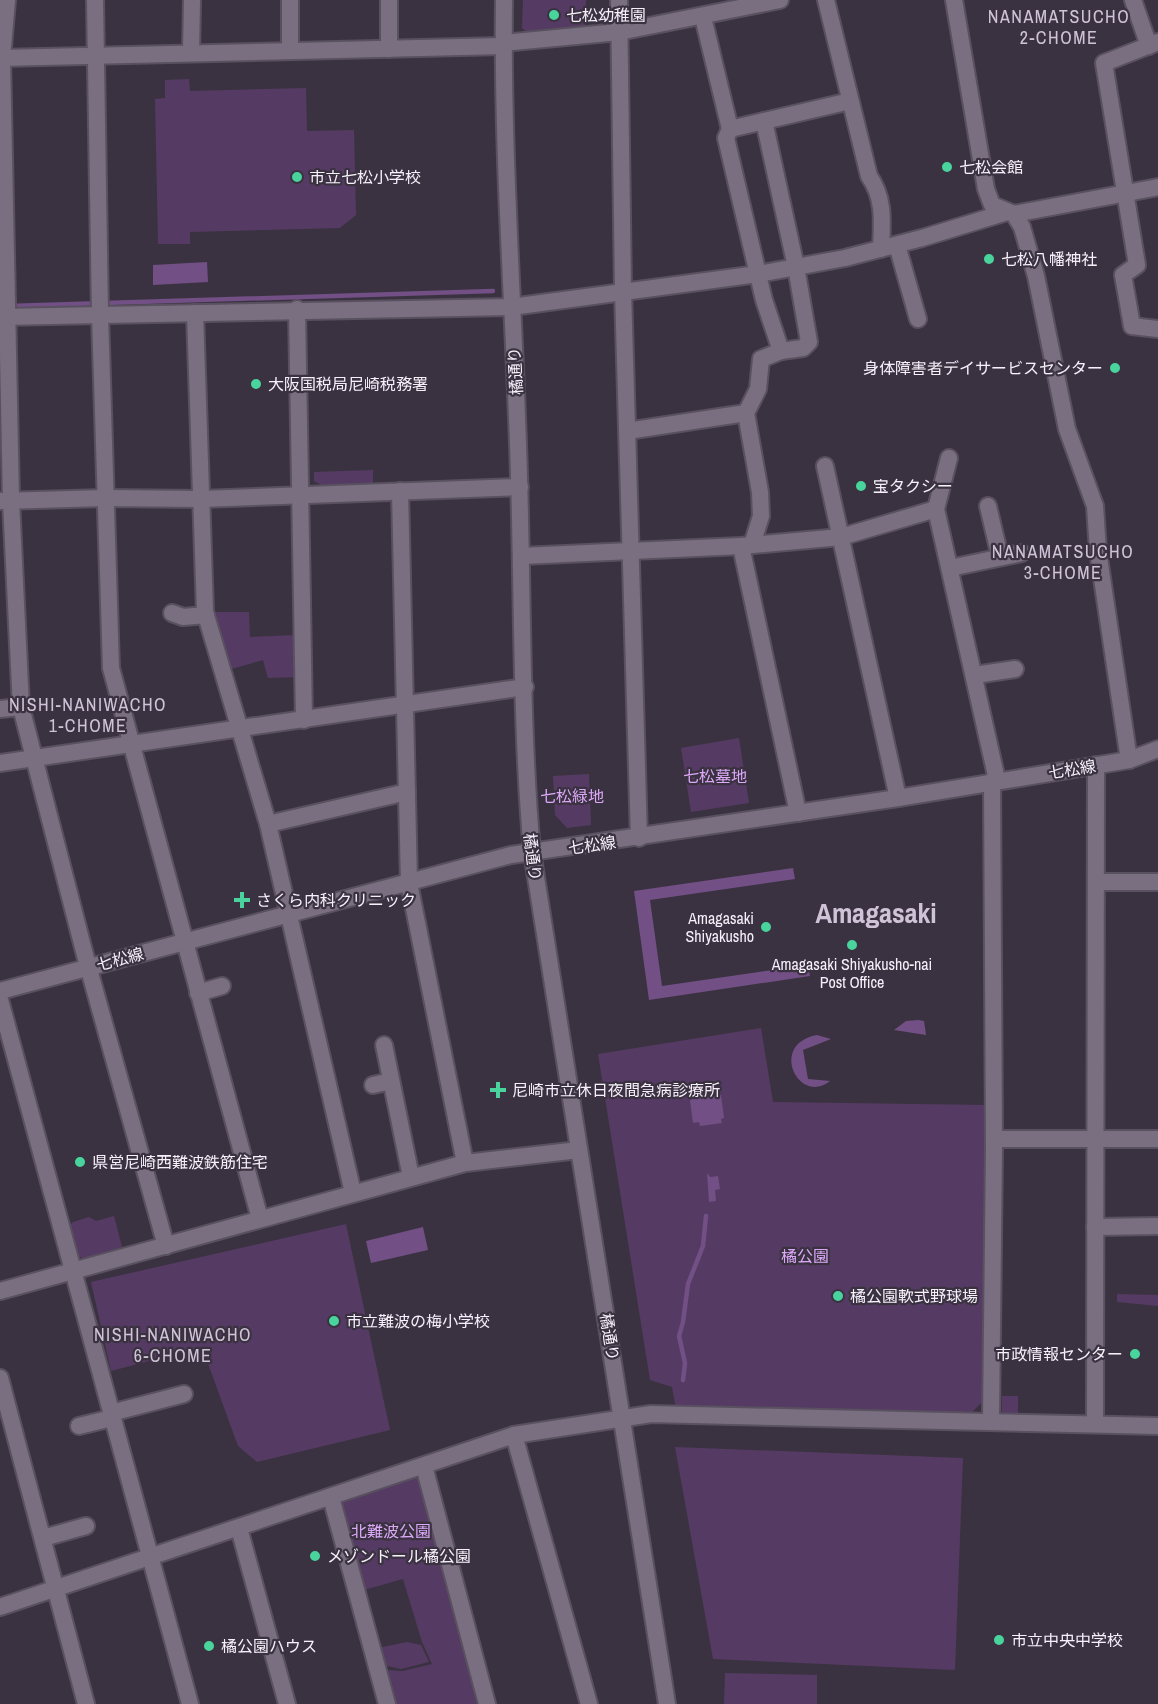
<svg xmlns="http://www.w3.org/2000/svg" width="1158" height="1704" font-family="'Archivo Narrow','Noto Sans JP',sans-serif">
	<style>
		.green { fill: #553b63 }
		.water { fill: #724f85 }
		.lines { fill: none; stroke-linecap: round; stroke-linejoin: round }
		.stream { stroke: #724f85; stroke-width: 4.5 }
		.minor-casing { stroke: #59515f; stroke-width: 20 }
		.minor { stroke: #7a6f81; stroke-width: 16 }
		.poi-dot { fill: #49d49d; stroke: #3b3241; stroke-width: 2 }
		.labels { text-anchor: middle; stroke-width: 4.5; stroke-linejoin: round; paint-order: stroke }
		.poi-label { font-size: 16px; fill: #f6f0fa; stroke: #3b3241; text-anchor: start }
		.street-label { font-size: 16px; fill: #f6f0fa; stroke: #3b3241 }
		.park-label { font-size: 16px; fill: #dca9f9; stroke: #3b3241 }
		.neighbourhood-label { font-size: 18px; letter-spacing: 1.5px; fill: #cfc3d7; stroke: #3b3241 }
		.town-label { font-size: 28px; font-weight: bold; fill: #cfc3d7; stroke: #3b3241 }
	</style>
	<rect width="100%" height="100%" fill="#3b3241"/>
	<g class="green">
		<path d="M523 0H586L585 26 529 34 522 28Z"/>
		<path d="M189 79 190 91 306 88 307 131 354 130 356 215 340 228 190 232V244H158L155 99 165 98V80Z"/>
		<path d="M373 470V484L321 485 314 481V472Z"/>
		<path d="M211 612H249L250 637 297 635 298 677 268 678 263 660 228 670Z"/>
		<path d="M739 738 749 803 691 812 681 748Z"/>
		<path d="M589 774 591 825 567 828 555 815 553 776Z"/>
		<path d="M761 1028 773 1102 986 1105 985 1399 972 1412 676 1409 672 1387 650 1380 598 1054Z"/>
		<path d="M114 1216 122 1247 83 1259 75 1253 68 1227 73 1222 89 1217 96 1221Z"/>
		<path d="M346 1224 390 1430 257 1462 238 1446 202 1347 111 1371 91 1282Z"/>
		<path d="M1117 1294 1158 1295V1306L1117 1302Z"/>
		<path d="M1002 1396H1018V1413L1002 1414Z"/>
		<path d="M675 1447 963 1458 955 1670 713 1659Z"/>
		<path d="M419 1474 479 1704H395L386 1670 403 1671 432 1664 422 1642 403 1579 364 1590 341 1501Z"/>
		<path d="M407 1642 421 1645 429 1662 401 1669 383 1665 378 1648Z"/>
		<path d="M725 1673 817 1675V1704H724Z"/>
	</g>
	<g class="water">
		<path d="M207 262 208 282 153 285V265Z"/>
		<path d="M793 868 795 879 650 900 662 986 808 965 810 976 649 1000 634 891Z"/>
		<path d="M918 1020 924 1021 926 1035 894 1030 906 1021Z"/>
		<path d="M817 1035 831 1039 803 1050 808 1079 830 1081C799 1106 768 1044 817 1035Z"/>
		<path d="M717 1091 718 1095H721L724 1118 721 1119 722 1123 700 1126 699 1122 693 1123 690 1100 695 1099V1094Z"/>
		<path d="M707 1173 710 1177 718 1176 720 1189 715 1190 716 1201 709 1202Z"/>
		<path d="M423 1227 428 1250 371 1263 366 1241Z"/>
	</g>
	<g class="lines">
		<g class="stream">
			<path d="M10 306 493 291"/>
			<path d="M683 1380 685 1363 679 1336 683 1322 688 1284 703 1246 706 1216"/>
		</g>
		<defs>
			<g id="minor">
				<path d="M7 0 2 58 11 501 21 707 85 955 166 1246"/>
				<path d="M95 0 100 315 111 668 260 1219"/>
				<path d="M504 0C502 148 513 296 518 444 523 580 520 717 532 852L667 1704"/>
				<path d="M619 0 623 291 639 838"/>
				<path d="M826 0 869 176C885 199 882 222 881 249"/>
				<path d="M954 0 986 189 992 205 1014 214 1022 227 1036 276 1067 429 1095 506 1098 551 1129 760"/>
				<path d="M1133 0 1149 46"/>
				<path d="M703 17 730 129"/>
				<path d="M1158 42 1104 63 1137 265 1123 275 1132 326 1158 329"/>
				<path d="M503 43 619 32 780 0"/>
				<path d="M389 49V0"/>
				<path d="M290 51V0"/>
				<path d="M191 53 192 0"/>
				<path d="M0 58 503 46"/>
				<path d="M1014 214 1158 187"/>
				<path d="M897 245 918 319"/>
				<path d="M297 309 304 720"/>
				<path d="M195 313 205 612 268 824 353 1193"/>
				<path d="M0 317 511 307 758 274 845 258 922 238 1007 212"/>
				<path d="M781 351 764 300 726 138 730 129 850 101"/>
				<path d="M627 431 746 413"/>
				<path d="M949 458 936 509 997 780"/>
				<path d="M825 466 898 798"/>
				<path d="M400 491 409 883 465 1163"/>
				<path d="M1 501 105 498 201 499 520 487"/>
				<path d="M988 506 1000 557"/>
				<path d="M752 545 761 516 760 492 746 413 758 389 761 359 781 351 803 348 809 342 796 267 764 121"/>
				<path d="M741 546 798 813"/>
				<path d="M521 556 741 546 841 537 936 509"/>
				<path d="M950 568 1022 553"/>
				<path d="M172 613 183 617 206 615"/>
				<path d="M975 675 1015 669"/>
				<path d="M0 709 21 707"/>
				<path d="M0 763 525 687"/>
				<path d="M268 824 407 792"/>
				<path d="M1097 882H1158"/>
				<path d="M0 991 511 855 898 798 1129 760 1158 749"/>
				<path d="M198 993 222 986"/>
				<path d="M0 1000 190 1704"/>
				<path d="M384 1045 411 1177"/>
				<path d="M373 1085 391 1081"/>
				<path d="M994 1139H1158"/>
				<path d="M1095 1227 1158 1226"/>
				<path d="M0 1291 465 1163 579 1150"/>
				<path d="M0 1378 86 1704"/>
				<path d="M111 1413 184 1394"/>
				<path d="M991 1421 994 1146 992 781"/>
				<path d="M1095 1424 1096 765"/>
				<path d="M79 1426 112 1418"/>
				<path d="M514 1435 589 1704"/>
				<path d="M424 1466 487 1704"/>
				<path d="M331 1497 387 1704"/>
				<path d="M239 1528 287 1704"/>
				<path d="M43 1538 86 1526"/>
				<path d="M0 1607 514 1435 651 1414 1158 1426"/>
			</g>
		</defs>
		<use href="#minor" class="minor-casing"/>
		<use href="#minor" class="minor"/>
	</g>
	<g class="poi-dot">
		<circle cx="554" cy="15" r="6"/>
		<circle cx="947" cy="167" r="6"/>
		<circle cx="297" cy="177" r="6"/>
		<circle cx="989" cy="259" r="6"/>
		<circle cx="1115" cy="368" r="6"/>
		<circle cx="256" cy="384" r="6"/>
		<circle cx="861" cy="486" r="6"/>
		<path d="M239 891h6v6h6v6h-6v6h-6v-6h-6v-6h6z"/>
		<circle cx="766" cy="927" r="6"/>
		<circle cx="852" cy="945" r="6"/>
		<path d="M495 1081h6v6h6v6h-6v6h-6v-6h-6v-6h6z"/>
		<circle cx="80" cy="1162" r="6"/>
		<circle cx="838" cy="1296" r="6"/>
		<circle cx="334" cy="1321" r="6"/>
		<circle cx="1135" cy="1354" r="6"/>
		<circle cx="315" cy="1556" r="6"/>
		<circle cx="999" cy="1640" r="6"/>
		<circle cx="209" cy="1646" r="6"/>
	</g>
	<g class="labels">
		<g class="poi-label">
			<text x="566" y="21">七松幼稚園</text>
			<text x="959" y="173">七松会館</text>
			<text x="309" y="183">市立七松小学校</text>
			<text x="1001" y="265">七松八幡神社</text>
			<text x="1103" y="374" text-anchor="end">身体障害者デイサービスセンター</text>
			<text x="268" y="390">大阪国税局尼崎税務署</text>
			<text x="873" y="492">宝タクシー</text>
			<text x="256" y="906">さくら内科クリニック</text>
			<text x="754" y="924" text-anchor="end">Amagasaki<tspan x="754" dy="18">Shiyakusho</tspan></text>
			<text x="852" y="970" text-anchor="middle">Amagasaki Shiyakusho-nai<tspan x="852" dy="18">Post Office</tspan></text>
			<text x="512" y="1096">尼崎市立休日夜間急病診療所</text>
			<text x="92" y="1168">県営尼崎西難波鉄筋住宅</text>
			<text x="850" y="1302">橘公園軟式野球場</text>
			<text x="346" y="1327">市立難波の梅小学校</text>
			<text x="1123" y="1360" text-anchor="end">市政情報センター</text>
			<text x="327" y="1562">メゾンドール橘公園</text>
			<text x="1011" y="1646">市立中央中学校</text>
			<text x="221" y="1652">橘公園ハウス</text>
		</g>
		<g class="street-label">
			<text transform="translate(515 371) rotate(-93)" y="6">橘通り</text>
			<text transform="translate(1072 769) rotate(-9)" y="6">七松線</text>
			<text transform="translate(592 845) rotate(-8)" y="6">七松線</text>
			<text transform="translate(533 857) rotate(83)" y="6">橘通り</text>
			<text transform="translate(120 959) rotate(-15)" y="6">七松線</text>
			<text transform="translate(610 1337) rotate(81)" y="6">橘通り</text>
		</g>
		<g class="park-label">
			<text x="715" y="782">七松墓地</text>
			<text x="572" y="802">七松緑地</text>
			<text x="805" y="1262">橘公園</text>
			<text x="391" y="1537">北難波公園</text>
		</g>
		<g class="neighbourhood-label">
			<text x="1059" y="23">NANAMATSUCHO<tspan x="1059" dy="21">2-CHOME</tspan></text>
			<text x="1063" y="558">NANAMATSUCHO<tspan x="1063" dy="21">3-CHOME</tspan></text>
			<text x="88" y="711">NISHI-NANIWACHO<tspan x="88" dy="21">1-CHOME</tspan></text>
			<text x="173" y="1341">NISHI-NANIWACHO<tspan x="173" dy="21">6-CHOME</tspan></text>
		</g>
		<g class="town-label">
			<text x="876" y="923">Amagasaki</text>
		</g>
	</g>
</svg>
